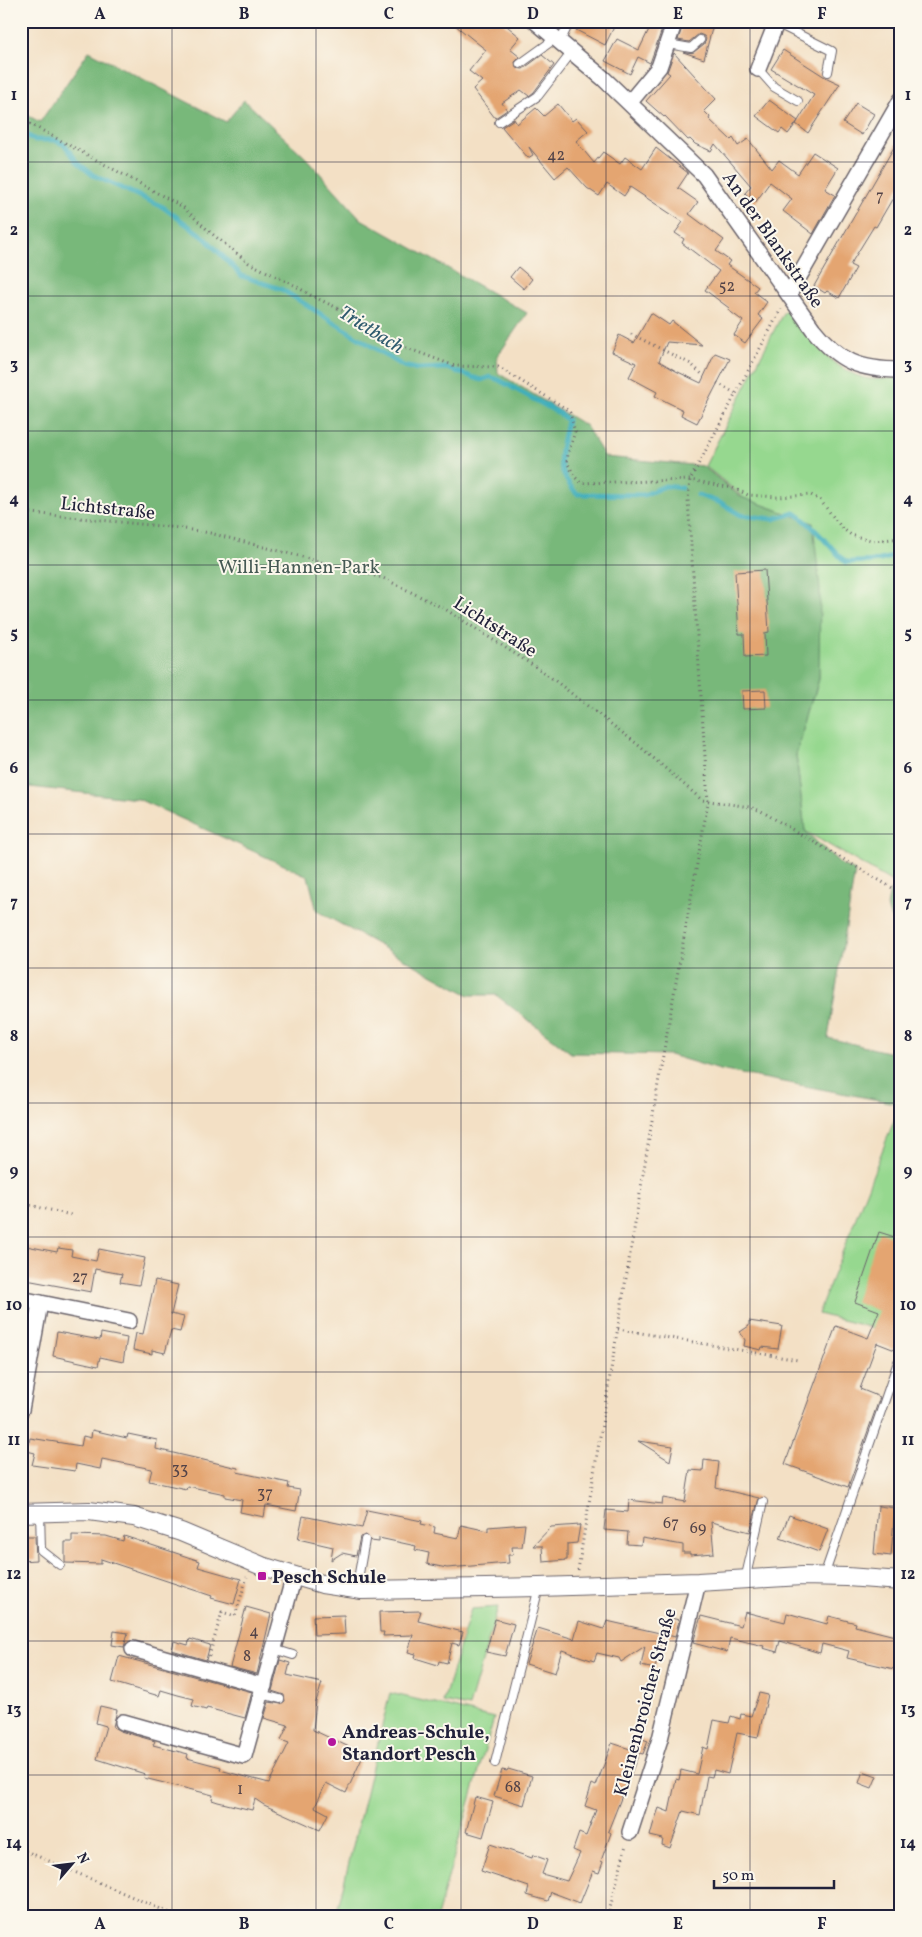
<svg xmlns="http://www.w3.org/2000/svg" width="922" height="1937" font-family="Vollkorn,serif">
	<style>
		.green { fill: #96d88f; stroke: #5c7d65 }
		.forest { fill: #78b87a; stroke: #4d6d5a }
		.lines { fill: none; stroke-linecap: round; stroke-linejoin: round }
		.stream { stroke: #3faebb; stroke-width: 5 }
		.building { fill: #e4a571 }
		.service-casing { stroke: #6b646b; stroke-width: 10 }
		.minor-casing { stroke: #6b646b; stroke-width: 18 }
		.tertiary-casing { stroke: #6b646b; stroke-width: 20 }
		.path { stroke: #6b646b; stroke-width: 3; stroke-dasharray: 1 4; stroke-linecap: butt }
		.service { stroke: #fff; stroke-width: 8 }
		.minor { stroke: #fff; stroke-width: 15 }
		.tertiary { stroke: #fff; stroke-width: 18 }
		.grid { fill: none; stroke: #22223b; stroke-width: 1; stroke-opacity: 0.55 }
		.poi-dot { fill: #b5179e; stroke: #fbf7ec; stroke-width: 2 }
		.labels { text-anchor: middle; stroke-width: 4; stroke-linejoin: round; paint-order: stroke }
		.number-label { font-size: 16px; fill: #524348 }
		.street-label { font-size: 19px; fill: #22223b; stroke: #fbf7ec }
		.park-label { font-size: 19px; fill: #455954; stroke: #fbf7ec }
		.poi-label { font-size: 19px; font-weight: bold; fill: #22223b; stroke: #fbf7ec; text-anchor: start }
		.water-label { font-size: 20px; font-style: italic; fill: #2e5a6e; stroke: #fbf7ec }
		.neatline { fill: none; stroke: #22223b; stroke-width: 2 }
		.grid-label { font-size: 16px; text-anchor: middle; font-weight: bold; fill: #22223b }
	</style>
	<rect width="100%" height="100%" fill="#fbf7ec"/>
	<filter id="ink" filterUnits="userSpaceOnUse"><feTurbulence type="fractalNoise" baseFrequency=".02" numOctaves="2"/><feDisplacementMap in="SourceGraphic" scale="10" xChannelSelector="R" yChannelSelector="G"/><feConvolveMatrix kernelMatrix="1 2 1 2 8 2 1 2 1" color-interpolation-filters="sRGB"/></filter>
	<filter id="wash" filterUnits="userSpaceOnUse"><feTurbulence type="fractalNoise" baseFrequency=".0096" numOctaves="4" result="noise"/><feDisplacementMap in="SourceGraphic" scale="20" xChannelSelector="R" yChannelSelector="G"/><feGaussianBlur stdDeviation="1.12" result="paint"/><feColorMatrix in="noise" values="0 0 0 0 0 0 0 0 0 0 0 0 0 0 0 0 0 1.4 0 .05"/><feComposite in="paint" operator="in"/></filter>
	<g filter="url(#wash)">
		<rect width="100%" height="100%" fill="#f3e0c5"/>
		<g class="green">
			<path d="M784 311H790C808 338 835 373 869 379 879 380 891 378 901 378V887L805 831 796 755 819 679 813 523 741 497 742 496 705 466Z"/>
			<path d="M901 1103V1335L818 1314Z"/>
			<path d="M498 1607 469 1707 443 1702 471 1609Z"/>
			<path d="M390 1693 494 1718 437 1916H336Z"/>
		</g>
		<g class="forest">
			<path d="M89 51 226 122 244 100 306 158 361 219 527 313 497 357 498 373 586 426 605 457 703 466 741 497 813 523 820 590 819 679 796 755 805 831 842 865 855 871 828 1038 896 1054 901 1034 900 1104 720 1070 670 1055 571 1053 496 995H469L317 911 308 876 138 799 21 786V112L40 122Z"/>
			<path d="M890 890 901 897V923L891 919 887 907Z"/>
		</g>
		<g class="lines">
			<g class="stream">
				<path d="M21 132 35 140H54L65 145 78 163 93 175 163 207 205 238 242 276 281 289 403 366 417 369 446 368 481 380 490 377 499 380 559 413 567 420C561 451 552 467 577 494L644 495 665 486 682 488"/>
				<path d="M698 495 721 503 741 515 773 519 795 513C815 526 828 546 846 562 866 562 883 562 901 553"/>
			</g>
		</g>
		<g id="blocks">
			<g class="building">
				<path d="M450 21H501L520 37 510 49 520 57 515 62 516 68 523 69 542 55 554 65 534 92 529 96 521 90 502 103 507 110 495 118 473 89 482 81 469 71 486 50Z"/>
				<path d="M581 21H617L605 45 576 30Z"/>
				<path d="M653 21H665L650 63 638 57 630 74 605 61 617 39 639 50Z"/>
				<path d="M684 21H714L704 59 683 52H694L704 44 706 39 704 36 699 34 689 42 678 40Z"/>
				<path d="M783 50 825 77 840 84 808 133 796 124 814 95 771 69Z"/>
				<path d="M674 53 716 99 704 111 710 117 709 119 731 140 733 138 738 146 748 139 772 169 779 160 798 174 813 152 838 168 825 189 835 195 813 234 783 211 792 199 770 182 755 203 745 193 751 186 715 144 711 151 695 144 690 139 688 140 665 116 664 117 646 101 670 74 667 72Z"/>
				<path d="M769 100 798 121 788 134 782 129 779 133 756 116Z"/>
				<path d="M856 103 874 114 862 135 843 123Z"/>
				<path d="M558 104 572 121 576 118 588 131 576 141 594 163 603 152 620 164 625 157 642 169 656 148 688 173 678 188 698 202 689 214 724 240 716 251 730 261 727 265 758 287 754 292 767 302 758 315 763 319 745 343 734 335 743 321 728 310 729 308 705 290 719 271 682 243 684 239 675 233 683 222 630 187 624 196 607 184 599 196 587 188 568 167 555 178 529 147 533 155 528 158 502 127 514 119 517 124 536 108 544 116Z"/>
				<path d="M901 135V184L876 227 874 226 850 265 856 268 839 298 827 291 825 293 814 286Z"/>
				<path d="M518 267 532 279 524 289 510 277Z"/>
				<path d="M651 313 669 325 672 321 702 345 667 342 659 361 676 371 701 383 715 353 730 359 697 423 681 415 683 410 655 396 657 392 629 377 636 363 612 352 619 335 634 343Z"/>
				<path d="M765 570 769 632 765 633 766 656 745 657 744 634H739L735 572Z"/>
				<path d="M765 690 766 708 743 709 742 691Z"/>
				<path d="M879 1232 901 1239V1335L895 1350 877 1343 860 1389 880 1397 848 1487 785 1464 836 1326 868 1338 879 1311 855 1302Z"/>
				<path d="M21 1245 57 1252 58 1248 72 1250 71 1256 96 1261 99 1249 145 1258 139 1285 120 1282 122 1274 95 1269 91 1292 21 1279Z"/>
				<path d="M155 1280 178 1285 171 1314 184 1317 180 1332 171 1330 165 1353 152 1350V1354L133 1350 136 1333 143 1334Z"/>
				<path d="M749 1321 782 1326 778 1349 762 1347 761 1350 744 1346 745 1340 740 1332 749 1326Z"/>
				<path d="M57 1332 100 1340 101 1333 127 1338 123 1362 100 1357 98 1366 53 1356Z"/>
				<path d="M92 1430 127 1438 128 1434 157 1440 156 1449 238 1468 237 1472 289 1483 288 1488 300 1490 296 1511 266 1505 264 1517 240 1512 242 1500 225 1497V1494L187 1486 186 1489 149 1481 152 1469 102 1459 100 1469 76 1464 75 1471 32 1465 35 1453 27 1451 30 1438 81 1446 83 1436 91 1438Z"/>
				<path d="M638 1441 673 1446 670 1461Z"/>
				<path d="M704 1460 719 1462 716 1488 759 1498 750 1532 711 1522 714 1553 690 1555V1553H683V1545L642 1538 641 1545 627 1544 628 1532 604 1530 606 1510 628 1512 629 1500 662 1504 663 1498 685 1502 690 1470 703 1471Z"/>
				<path d="M878 1506 895 1508 891 1556 874 1554Z"/>
				<path d="M367 1510 422 1521 421 1524 435 1527 434 1533 458 1538 461 1525 488 1531V1527L525 1524 522 1547H512L513 1555H508L509 1563 447 1568 427 1564 429 1553 415 1550 416 1546 379 1538V1542L371 1541 366 1535 360 1537 356 1556 342 1553 331 1560 333 1547 298 1539 303 1516 362 1528Z"/>
				<path d="M789 1515 828 1529 819 1552 780 1538Z"/>
				<path d="M580 1525 577 1543 567 1544V1560L543 1562 542 1546H533L551 1527Z"/>
				<path d="M72 1535 106 1536 123 1541 124 1536 200 1561 198 1567 241 1579 234 1604 211 1598 212 1596 101 1559V1564L65 1563V1542H72Z"/>
				<path d="M21 1536H35L36 1560 21 1561Z"/>
				<path d="M246 1607 271 1614 257 1674 230 1667Z"/>
				<path d="M421 1611 418 1621 463 1632 459 1645 452 1643 447 1663 439 1661 438 1665 415 1658 416 1654 408 1652 413 1635 383 1636 384 1632H380L379 1612Z"/>
				<path d="M745 1612 785 1622 787 1613 827 1624 829 1616 856 1623 855 1626 895 1636 894 1644 900 1645 894 1669 847 1658 849 1651 822 1644 820 1653 780 1641 777 1652 763 1648 764 1646 730 1638 727 1652 693 1643 701 1616 741 1626Z"/>
				<path d="M344 1615 345 1634 314 1635 313 1616Z"/>
				<path d="M667 1617 679 1620 675 1637 664 1634 662 1635 655 1669 641 1666 645 1646 621 1662 619 1658 597 1653 594 1661 562 1650 555 1673 526 1664 538 1628 574 1639 579 1621 604 1629 607 1621 664 1634Z"/>
				<path d="M495 1619 514 1624 505 1656 486 1652Z"/>
				<path d="M114 1631 128 1633 124 1647 112 1645Z"/>
				<path d="M190 1639 210 1645 206 1660 172 1650 174 1641 188 1645Z"/>
				<path d="M119 1656 252 1692 245 1718 207 1708 206 1710 192 1706 194 1699 178 1695 161 1690 159 1696 112 1682Z"/>
				<path d="M280 1660 290 1663 287 1675 322 1683 316 1702 313 1730 364 1754 346 1793 326 1783 315 1807 328 1814 320 1830 264 1805 255 1799 252 1810 218 1802 212 1800 213 1795 144 1778 145 1774 97 1759 106 1726 96 1723 100 1706 117 1710 113 1727 120 1731 155 1741 153 1745 188 1754 187 1758 221 1767 220 1770 269 1783 289 1743 281 1740 288 1725 264 1718 269 1702 281 1704 285 1701 284 1695 272 1691Z"/>
				<path d="M759 1693 768 1695 758 1737 737 1733 728 1774 714 1770 712 1777 707 1776 700 1815 683 1811 670 1848 662 1845 663 1839 650 1836 653 1825 659 1808 669 1812 676 1779 679 1780 681 1770 697 1774 703 1747 708 1749 714 1720 729 1723 731 1716 740 1719 741 1714 751 1716Z"/>
				<path d="M634 1736 648 1741 643 1754 639 1753 608 1831 611 1833 601 1861 603 1862 599 1873 593 1871 580 1903 551 1892 548 1901 527 1895 529 1887 481 1871 490 1844 532 1858 533 1855 547 1860 542 1874 567 1881 580 1853 573 1850 579 1833 586 1836 596 1810 585 1806 592 1784 596 1786 612 1743 630 1749Z"/>
				<path d="M508 1769 532 1776 524 1805 494 1796 502 1770 507 1771Z"/>
				<path d="M863 1771 877 1776 872 1788 859 1783Z"/>
				<path d="M475 1797 493 1802 483 1837 466 1832Z"/>
			</g>
		</g>
	</g>
	<g filter="url(#ink)">
		<use href="#blocks" fill-opacity="0" stroke="#6b646b" stroke-width="1"/>
		<g class="lines">
			<defs>
				<g id="service">
					<path d="M776 23 832 51 828 72"/>
					<path d="M560 42 570 21"/>
					<path d="M668 44 691 48 700 40"/>
					<path d="M520 64 556 38"/>
					<path d="M758 69 774 87 798 101"/>
					<path d="M499 122 538 96 572 52"/>
					<path d="M40 1512 41 1550 60 1565"/>
					<path d="M824 1576 898 1362"/>
					<path d="M745 1580 763 1502"/>
					<path d="M356 1590 365 1540"/>
					<path d="M274 1649 293 1655"/>
					<path d="M261 1694 280 1699"/>
					<path d="M495 1763 539 1587"/>
				</g>
				<g id="minor">
					<path d="M535 21 603 78 704 175 813 329C839 362 860 370 901 370"/>
					<path d="M758 69 777 21"/>
					<path d="M630 102 659 67 675 21"/>
					<path d="M789 294 901 100"/>
					<path d="M21 1299 129 1321"/>
					<path d="M21 1410 40 1303"/>
					<path d="M133 1649 264 1686"/>
					<path d="M123 1722 244 1756 294 1576"/>
					<path d="M630 1832 660 1739 698 1582"/>
				</g>
				<path id="tertiary" d="M21 1513 89 1511 134 1517 181 1532 262 1566 322 1584 362 1590 539 1587 698 1582 802 1576 847 1577 901 1581"/>
			</defs>
			<use href="#service" class="service-casing"/>
			<use href="#minor" class="minor-casing"/>
			<use href="#tertiary" class="tertiary-casing"/>
			<g class="path">
				<path d="M21 119 183 207 211 233 249 263 294 285 312 296 346 312 388 341 455 366 498 367 565 408 570 413 575 432 568 454 567 462 575 477 581 483 690 480 733 488 748 495 777 497 811 495 820 500 842 528 851 535 875 541 901 538"/>
				<path d="M631 334 691 364 704 376"/>
				<path d="M717 383 735 393"/>
				<path d="M21 512 179 528 210 533 383 578 445 609 545 673 637 744 702 800 750 807 761 811 901 893"/>
				<path d="M21 1203 71 1215"/>
				<path d="M618 1329 798 1360"/>
				<path d="M578 1570 659 1078 708 802 688 500 690 480 781 309"/>
				<path d="M209 1656 222 1612 235 1616 247 1577"/>
				<path d="M21 1849 177 1916"/>
				<path d="M608 1916 626 1845"/>
			</g>
			<use href="#service" class="service"/>
			<use href="#minor" class="minor"/>
			<use href="#tertiary" class="tertiary"/>
		</g>
	</g>
	<path class="grid" d="M172 21V1916M316 21V1916M461 21V1916M606 21V1916M750 21V1916M21 162H901M21 296H901M21 431H901M21 565H901M21 700H901M21 834H901M21 968H901M21 1103H901M21 1237H901M21 1372H901M21 1506H901M21 1641H901M21 1775H901"/>
	<g class="poi-dot">
		<rect x="257" y="1571" width="10" height="10" rx="2.5"/>
		<circle cx="332" cy="1742" r="5"/>
	</g>
	<g class="labels">
		<g class="number-label">
			<text x="556" y="160">42</text>
			<text x="880" y="201">7</text>
			<text x="727" y="291">52</text>
			<text x="80" y="1282">27</text>
			<text x="180" y="1474">33</text>
			<text x="265" y="1498">37</text>
			<text x="671" y="1528">67</text>
			<text x="698" y="1533">69</text>
			<text x="254" y="1636">4</text>
			<text x="247" y="1661">8</text>
			<text x="513" y="1792">68</text>
			<text x="240" y="1794">1</text>
		</g>
		<g class="street-label">
			<text transform="translate(774 239) rotate(55)" y="7">An der Blankstraße</text>
			<text transform="translate(108 507) rotate(6)" y="7">Lichtstraße</text>
			<text transform="translate(496 626) rotate(33)" y="7">Lichtstraße</text>
			<text transform="translate(644 1702) rotate(-75)" y="7">Kleinenbroicher Straße</text>
		</g>
		<g class="park-label">
			<text x="299" y="573">Willi-Hannen-Park</text>
		</g>
		<g class="poi-label">
			<text x="272" y="1583">Pesch Schule</text>
			<text x="342" y="1738">Andreas-Schule,<tspan x="342" dy="22">Standort Pesch</tspan></text>
		</g>
		<g class="water-label">
			<text transform="translate(372 329) rotate(32)" y="7">Trietbach</text>
		</g>
	</g>
	<rect width="922" height="1937" fill="none" stroke="#fbf7ec" stroke-width="55"/>
	<g transform="translate(72 1864) rotate(62)" stroke="#fbf7ec" stroke-width="4" paint-order="stroke">
	<path d="M0-4L9 19L0 12L-9 19Z" fill="#22223b"/>
	<text y="-8" font-size="14" font-weight="bold" text-anchor="middle" fill="#22223b">N</text>
	</g>
	<path d="M714 1880v8h120v-8" fill="none" stroke="#22223b" stroke-width="2.5"/>
	<text x="722" y="1880" font-size="15" fill="#22223b" stroke="#fbf7ec" stroke-width="4" paint-order="stroke">50 m</text>
	<rect x="28" y="28" width="866" height="1882" class="neatline"/>
	<g class="grid-label">
		<text x="100" y="19">A</text>
		<text x="244" y="19">B</text>
		<text x="389" y="19">C</text>
		<text x="533" y="19">D</text>
		<text x="678" y="19">E</text>
		<text x="822" y="19">F</text>
		<text x="14" y="100">1</text>
		<text x="908" y="100">1</text>
		<text x="14" y="235">2</text>
		<text x="908" y="235">2</text>
		<text x="14" y="369">3</text>
		<text x="908" y="369">3</text>
		<text x="14" y="504">4</text>
		<text x="908" y="504">4</text>
		<text x="14" y="638">5</text>
		<text x="908" y="638">5</text>
		<text x="14" y="773">6</text>
		<text x="908" y="773">6</text>
		<text x="14" y="907">7</text>
		<text x="908" y="907">7</text>
		<text x="14" y="1041">8</text>
		<text x="908" y="1041">8</text>
		<text x="14" y="1176">9</text>
		<text x="908" y="1176">9</text>
		<text x="14" y="1310">10</text>
		<text x="908" y="1310">10</text>
		<text x="14" y="1445">11</text>
		<text x="908" y="1445">11</text>
		<text x="14" y="1579">12</text>
		<text x="908" y="1579">12</text>
		<text x="14" y="1714">13</text>
		<text x="908" y="1714">13</text>
		<text x="14" y="1848">14</text>
		<text x="908" y="1848">14</text>
		<text x="100" y="1929">A</text>
		<text x="244" y="1929">B</text>
		<text x="389" y="1929">C</text>
		<text x="533" y="1929">D</text>
		<text x="678" y="1929">E</text>
		<text x="822" y="1929">F</text>
	</g>
</svg>
